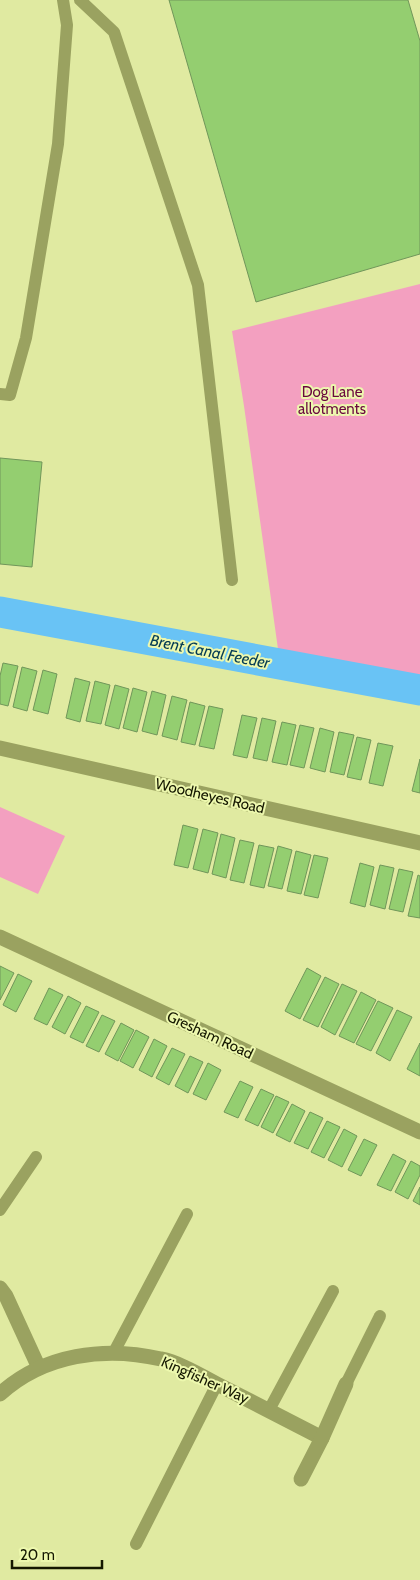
<svg xmlns="http://www.w3.org/2000/svg" width="420" height="1580" font-family="Cabin,sans-serif">
	<style>
		.green { fill: #f3a0c0 }
		.lines { fill: none; stroke-linecap: round; stroke-linejoin: round }
		.canal { stroke: #69c3f5; stroke-width: 31 }
		.building { fill: #94ce70; stroke: #70965a }
		.service { stroke: #9aa260; stroke-width: 12 }
		.minor { stroke: #9aa260; stroke-width: 15 }
		.labels { text-anchor: middle; stroke-width: 4; stroke-linejoin: round; paint-order: stroke }
		.park-label { font-size: 15px; fill: #6a083e; stroke: #edf8ae }
		.street-label { font-size: 15px; fill: #151800; stroke: #edf8ae }
		.water-label { font-size: 16px; font-style: italic; fill: #053c54; stroke: #edf8ae }
	</style>
	<rect width="100%" height="100%" fill="#e0eaa1"/>
	<g class="green">
		<path d="M420 284V678L278 649 244 406 232 331Z"/>
		<path d="M0 807 65 836 38 894 0 877Z"/>
	</g>
	<g class="lines">
		<path class="canal" d="M0 612 420 690"/>
	</g>
	<g class="building">
		<path d="M169 0H408L420 41V254L256 302Z"/>
		<path d="M0 458 42 462 32 567 0 564Z"/>
		<path d="M3 663 18 666 8 706 0 704V676Z"/>
		<path d="M22 667 37 671 27 711 13 707Z"/>
		<path d="M43 670 57 674 48 714 33 710Z"/>
		<path d="M75 678 90 682 80 722 66 718Z"/>
		<path d="M95 681 110 685 101 724 86 721Z"/>
		<path d="M115 685 129 689 119 729 105 725Z"/>
		<path d="M133 688 147 692 137 732 123 728Z"/>
		<path d="M152 691 166 695 157 735 142 731Z"/>
		<path d="M172 696 187 700 177 740 162 736Z"/>
		<path d="M190 702 205 706 195 745 181 742Z"/>
		<path d="M209 706 223 709 214 749 199 746Z"/>
		<path d="M242 715 257 718 247 758 233 755Z"/>
		<path d="M262 718 276 721 267 761 253 758Z"/>
		<path d="M282 722 296 725 287 765 272 762Z"/>
		<path d="M300 725 314 728 304 768 290 765Z"/>
		<path d="M320 728 334 732 325 772 310 768Z"/>
		<path d="M339 732 354 735 344 775 330 772Z"/>
		<path d="M357 737 371 740 361 780 347 777Z"/>
		<path d="M378 743 393 746 383 786 369 783Z"/>
		<path d="M420 759V793L412 791Z"/>
		<path d="M183 825 198 829 188 868 174 865Z"/>
		<path d="M203 829 218 833 208 873 193 869Z"/>
		<path d="M221 834 235 838 226 878 212 874Z"/>
		<path d="M240 840 254 843 244 883 230 880Z"/>
		<path d="M259 845 274 848 264 888 250 885Z"/>
		<path d="M278 846 292 850 282 889 268 886Z"/>
		<path d="M296 851 311 855 301 894 287 891Z"/>
		<path d="M314 855 328 858 318 898 304 895Z"/>
		<path d="M360 863 374 867 365 907 350 903Z"/>
		<path d="M380 865 394 868 385 909 370 905Z"/>
		<path d="M399 869 413 872 403 912 389 909Z"/>
		<path d="M418 875 420 876V918L408 916Z"/>
		<path d="M0 966 14 973 0 1000Z"/>
		<path d="M307 968 321 976 300 1019 285 1011Z"/>
		<path d="M18 974 32 981 16 1012 3 1005Z"/>
		<path d="M325 977 339 984 318 1027 303 1020Z"/>
		<path d="M342 984 357 991 335 1035 321 1027Z"/>
		<path d="M49 988 63 995 47 1025 34 1019Z"/>
		<path d="M361 992 376 1000 354 1043 339 1036Z"/>
		<path d="M68 996 81 1003 65 1034 52 1027Z"/>
		<path d="M378 1001 393 1008 371 1051 356 1044Z"/>
		<path d="M86 1006 99 1012 83 1043 70 1037Z"/>
		<path d="M397 1010 412 1017 390 1061 376 1053Z"/>
		<path d="M102 1015 115 1021 99 1052 86 1046Z"/>
		<path d="M121 1023 134 1030 118 1061 105 1054Z"/>
		<path d="M136 1030 149 1037 133 1068 120 1061Z"/>
		<path d="M154 1039 167 1046 152 1077 139 1070Z"/>
		<path d="M420 1043V1076L407 1069Z"/>
		<path d="M172 1048 185 1054 169 1085 156 1078Z"/>
		<path d="M190 1056 203 1062 188 1093 175 1086Z"/>
		<path d="M208 1063 221 1070 206 1100 193 1094Z"/>
		<path d="M240 1081 253 1087 238 1118 224 1112Z"/>
		<path d="M261 1089 274 1095 258 1126 245 1120Z"/>
		<path d="M276 1096 289 1102 273 1133 261 1127Z"/>
		<path d="M292 1104 305 1111 290 1142 276 1135Z"/>
		<path d="M310 1112 323 1118 308 1149 294 1143Z"/>
		<path d="M327 1121 340 1127 324 1158 311 1152Z"/>
		<path d="M344 1129 357 1136 342 1167 328 1160Z"/>
		<path d="M364 1139 377 1145 361 1176 348 1170Z"/>
		<path d="M393 1154 406 1161 391 1191 377 1185Z"/>
		<path d="M411 1161 420 1166V1175L408 1199 395 1192Z"/>
		<path d="M420 1187V1205L413 1201Z"/>
	</g>
	<g class="lines">
		<g class="service">
			<path d="M80 0 114 32 198 285 232 580"/>
			<path d="M0 394 10 395 26 338 58 144 67 25 63 0"/>
			<path d="M0 1210 36 1157"/>
			<path d="M114 1352 187 1214"/>
			<path d="M346 1384 380 1316"/>
			<path d="M269 1410 333 1291"/>
			<path d="M136 1544 217 1384"/>
		</g>
		<g class="minor">
			<path d="M0 748 420 843"/>
			<path d="M0 937 420 1132"/>
			<path d="M0 1288 6 1296 39 1368"/>
			<path d="M0 1394C44 1354 105 1346 161 1359 178 1362 202 1376 217 1384 252 1402 287 1420 322 1438"/>
			<path d="M301 1479 322 1438 346 1384"/>
		</g>
	</g>
	<g class="labels">
		<g class="park-label">
			<text x="332" y="397">Dog Lane<tspan x="332" dy="17">allotments</tspan></text>
		</g>
		<g class="street-label">
			<text transform="translate(210 796) rotate(13)" y="5">Woodheyes Road</text>
			<text transform="translate(210 1035) rotate(25)" y="5">Gresham Road</text>
			<text transform="translate(205 1380) rotate(24)" y="5">Kingfisher Way</text>
		</g>
		<g class="water-label">
			<text transform="translate(210 651) rotate(11)" y="6">Brent Canal Feeder</text>
		</g>
	</g>
	<path d="M12 1560v8h90v-8" fill="none" stroke="#151800" stroke-width="2.5"/>
	<text x="20" y="1560" font-size="15" fill="#151800" stroke="#edf8ae" stroke-width="4" paint-order="stroke">20 m</text>
</svg>
